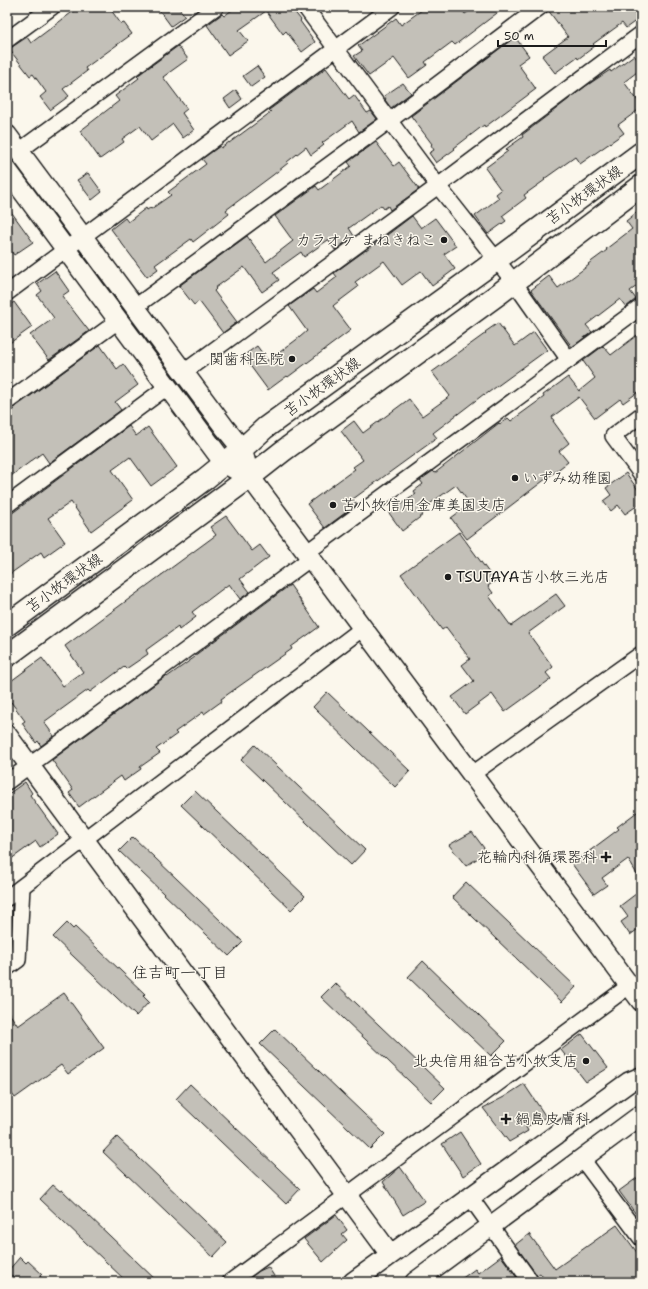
<svg xmlns="http://www.w3.org/2000/svg" width="648" height="1289" font-family="'Shantell Sans','Klee One',sans-serif">
	<style>
		.building { fill: #c3c0b8; stroke: #1c1c1c }
		.lines { fill: none; stroke-linecap: round; stroke-linejoin: round }
		.minor-casing { stroke: #1c1c1c; stroke-width: 18 }
		.tertiary-casing { stroke: #1c1c1c; stroke-width: 22 }
		.secondary-casing { stroke: #1c1c1c; stroke-width: 24 }
		.minor { stroke: #fbf7ec; stroke-width: 15 }
		.tertiary { stroke: #fbf7ec; stroke-width: 19 }
		.secondary { stroke: #fbf7ec; stroke-width: 21 }
		.poi-dot { fill: #1c1c1c; stroke: #fbf7ec; stroke-width: 1.5 }
		.labels { text-anchor: middle; stroke-width: 3; stroke-linejoin: round; paint-order: stroke }
		.street-label { font-size: 15px; fill: #1c1c1c; stroke: #fbf7ec }
		.poi-label { font-size: 15px; fill: #1c1c1c; stroke: #fbf7ec; text-anchor: end }
		.neighbourhood-label { font-size: 16px; fill: #1c1c1c; stroke: #fbf7ec }
	</style>
	<rect width="100%" height="100%" fill="#fbf7ec"/>
	<filter id="ink" filterUnits="userSpaceOnUse"><feTurbulence type="fractalNoise" baseFrequency=".025" numOctaves="2"/><feDisplacementMap in="SourceGraphic" scale="8" xChannelSelector="R" yChannelSelector="G"/><feConvolveMatrix kernelMatrix="1 2 1 2 8 2 1 2 1" color-interpolation-filters="sRGB"/></filter>
	<g filter="url(#ink)">
		<g class="building">
			<path d="M79 7H109L121 24 124 23 132 34 85 68 87 71 63 89 69 96 50 110 40 97 46 92 33 74 30 76 9 49 27 37 31 43Z"/>
			<path d="M157 7H178L185 16 171 26Z"/>
			<path d="M236 7H288L291 11 293 10 301 20 300 21 315 42 302 52 286 31 283 34 266 11 239 30 248 41 228 55 207 25 222 14 224 16Z"/>
			<path d="M426 7H459L465 14 475 7H505L455 45 452 42 425 62 427 65 409 78 394 58 369 76 354 56 362 51 358 46 396 18 401 25Z"/>
			<path d="M549 7H638L641 11V17L626 28 622 23 593 44 595 46 578 59 577 57 555 73 542 56 568 37 548 10Z"/>
			<path d="M515 37 529 56 518 64 536 89 485 127 484 125 454 148 455 149 436 163 429 153 434 150 431 145 432 144 411 116Z"/>
			<path d="M178 46 188 59 163 77 187 109 182 113 194 130 183 138 173 124 151 141 140 126 122 139 124 142 100 159 80 131 119 101 115 96 139 78 137 76Z"/>
			<path d="M634 55 641 64V69L624 82 641 105V108L618 125 624 133 580 164 575 157 544 179 545 180 524 195 526 198 502 216 506 221 488 234 475 216 499 198 496 194 501 190 485 168 508 151 506 149 523 137 522 135 586 86 610 70 611 72Z"/>
			<path d="M257 66 265 77 251 87 243 76Z"/>
			<path d="M326 68 349 99 354 95 367 113 371 111 377 119 359 132 352 121 322 143 324 145 311 155 306 147 287 162 288 163 273 175 226 210 229 214 193 242 191 239 155 265 158 269 147 277 111 229 125 218 128 222 146 208 147 210 150 208 151 209 171 195 168 192 206 164 202 159 220 146 221 148 229 142V143L271 112 269 110Z"/>
			<path d="M403 83 411 93 391 108 385 100 386 99 384 96Z"/>
			<path d="M236 90 242 99 230 108 224 99Z"/>
			<path d="M376 142 394 166 399 162 419 189 390 210 388 206 384 209 381 205 349 228 354 236 335 250 328 240 304 257 301 252 273 272 279 280 262 292 244 267 215 288 216 289 214 291 237 322 223 333 199 301 194 305 179 286 247 236 266 262 293 241 275 216 316 186 319 190 351 166 348 162Z"/>
			<path d="M88 173 102 192 92 200 77 180Z"/>
			<path d="M7 206 33 242 14 255 7 246Z"/>
			<path d="M641 209V283L630 291 636 299 626 307 620 299 586 325 592 332 572 347 531 290 549 276 558 288 589 265 588 264 607 250 606 249 632 229 626 221Z"/>
			<path d="M412 216 421 228 435 218 456 246 444 254 455 269 432 286 421 271 402 285 384 261 355 282 358 287 334 305 333 306 351 330 288 377 287 376 268 390 243 356 257 346 268 361 300 337 307 331 289 306 313 289 316 293 337 277 334 273 366 250V251Z"/>
			<path d="M55 271 69 291 62 296 89 331 49 360 30 335 54 318 37 295 42 291 37 284Z"/>
			<path d="M14 302 32 327 7 345V307Z"/>
			<path d="M498 323 515 346 534 332 547 350 485 395 484 394 433 433 437 438 353 499 357 504 325 528 307 504 355 469 353 467 363 460 341 431 354 421 363 433 409 399 422 416 450 396 432 372 486 333 485 332Z"/>
			<path d="M641 332V390L623 403 620 399 595 418 579 397 552 417 554 421H553L569 443 559 451 568 462 467 539 451 518 470 504 456 485 420 511 423 515 402 531 389 513 416 494 414 491 423 484 420 480 433 471 435 473 499 423 500 424 508 418 511 421 544 397 543 395 568 377 579 391 595 378 583 361 603 346 611 355Z"/>
			<path d="M100 345 117 369 123 364 138 385 115 402 121 410 49 463 42 453 7 479V415L15 409 14 408Z"/>
			<path d="M129 426 136 436 148 427 177 467 151 486 130 457 112 470 133 500 91 531 71 502 48 518 65 542 44 557 41 552 7 576V517Z"/>
			<path d="M626 473 641 494V503L625 514 618 505 611 511 603 501 611 495 606 488Z"/>
			<path d="M226 516 252 551 260 545 269 557 240 579 250 592 240 599 229 584 192 612 196 617 179 630 178 627 146 650 148 654 126 669 124 667 90 692 88 690 44 722 54 736 41 746 38 741 36 743 22 723 25 721 11 702 7 705V684L42 658 63 686 83 672 65 646 216 535 210 527Z"/>
			<path d="M459 532 495 581 488 586 493 593 489 596 511 626 556 594 565 606 528 633 553 667 546 673 551 679 505 712 492 694 465 714 452 697 474 681 462 665 470 659 446 627 442 630 401 574Z"/>
			<path d="M290 585 319 627 291 647 292 649 221 699 222 701 204 714 203 712 175 732 177 734 156 749 160 753 140 767 141 769 124 781 121 776 79 807 69 793 73 790 52 760 166 676 167 677 195 657 194 656Z"/>
			<path d="M327 692 410 771 395 787 313 707Z"/>
			<path d="M255 745 365 850 351 865 241 760Z"/>
			<path d="M25 782 32 793 30 795 58 834 40 847 36 841 7 862V795Z"/>
			<path d="M195 791 305 896 291 910 181 805Z"/>
			<path d="M641 809V881L628 859 602 878 607 885 594 894 572 864 619 829 617 827Z"/>
			<path d="M472 832 487 852 466 866 449 845Z"/>
			<path d="M133 837 243 942 229 956 119 851Z"/>
			<path d="M466 882 576 987 562 1002 452 897Z"/>
			<path d="M641 890V927L630 935 621 922 628 917 620 906Z"/>
			<path d="M67 923 73 929 75 927 145 994 143 996 149 1002 136 1016 53 937Z"/>
			<path d="M423 961 506 1041 491 1056 408 977Z"/>
			<path d="M335 983 445 1088 431 1102 321 997Z"/>
			<path d="M64 993 104 1048 68 1074 61 1065 15 1098 7 1087V1010L18 1026Z"/>
			<path d="M275 1029 385 1134 370 1149 260 1044Z"/>
			<path d="M582 1034 608 1068 586 1082 561 1050Z"/>
			<path d="M190 1084 300 1189 286 1204 176 1099Z"/>
			<path d="M524 1084 546 1117 526 1127 528 1131 509 1142 483 1108 504 1097Z"/>
			<path d="M460 1132 481 1164 463 1176 442 1144Z"/>
			<path d="M117 1137 227 1242 213 1257 103 1152Z"/>
			<path d="M400 1167 425 1201 403 1215 383 1182Z"/>
			<path d="M641 1175V1221L619 1191Z"/>
			<path d="M53 1185 60 1191 62 1190 158 1282H127L40 1199Z"/>
			<path d="M336 1215 347 1230 342 1234 347 1240 323 1262 304 1239Z"/>
			<path d="M617 1225 641 1258V1282H546L540 1273 537 1275 515 1245 529 1234 555 1269Z"/>
			<path d="M501 1256 520 1282H457L475 1269 478 1273Z"/>
			<path d="M20 1257 26 1263 28 1261 42 1274 40 1276 46 1282H18L7 1272Z"/>
			<path d="M268 1267 278 1282H245L259 1271Z"/>
		</g>
		<g class="lines">
			<defs>
				<g id="minor">
					<path d="M305 7 438 186 514 282 569 360"/>
					<path d="M7 40 52 7"/>
					<path d="M19 151 216 7"/>
					<path d="M7 293 392 7"/>
					<path d="M135 307 389 121 540 7"/>
					<path d="M184 372 438 186 641 34"/>
					<path d="M7 402 118 321"/>
					<path d="M641 415 613 436 641 474"/>
					<path d="M7 505 167 387"/>
					<path d="M306 553 641 307"/>
					<path d="M471 775 641 654"/>
					<path d="M7 782 311 558"/>
					<path d="M7 898 363 628"/>
					<path d="M7 968 18 960 22 887"/>
					<path d="M582 1159 641 1238"/>
					<path d="M470 1197 531 1282"/>
					<path d="M230 1282 629 986"/>
				</g>
				<g id="tertiary">
					<path d="M7 135 225 428 242 449 250 477 641 1001"/>
					<path d="M7 170 224 463 238 471"/>
					<path d="M7 735 390 1254"/>
					<path d="M353 1282 629 1082 641 1077"/>
					<path d="M415 1282 641 1115"/>
				</g>
				<g id="secondary">
					<path d="M7 625 205 479 242 449 265 428 483 270 641 153"/>
					<path d="M7 656 250 477 283 451 500 293 641 186"/>
				</g>
			</defs>
			<use href="#minor" class="minor-casing"/>
			<use href="#tertiary" class="tertiary-casing"/>
			<use href="#secondary" class="secondary-casing"/>
			<use href="#minor" class="minor"/>
			<use href="#tertiary" class="tertiary"/>
			<use href="#secondary" class="secondary"/>
		</g>
	</g>
	<g class="poi-dot">
		<circle cx="444" cy="240" r="4"/>
		<circle cx="292" cy="359" r="4"/>
		<circle cx="515" cy="478" r="4"/>
		<circle cx="333" cy="505" r="4"/>
		<circle cx="448" cy="577" r="4"/>
		<path d="M604 851h4v4h4v4h-4v4h-4v-4h-4v-4h4z"/>
		<circle cx="586" cy="1061" r="4"/>
		<path d="M504 1113h4v4h4v4h-4v4h-4v-4h-4v-4h4z"/>
	</g>
	<g class="labels">
		<g class="street-label">
			<text transform="translate(584 195) rotate(-36)" y="5">苫小牧環状線</text>
			<text transform="translate(322 387) rotate(-36)" y="5">苫小牧環状線</text>
			<text transform="translate(64 583) rotate(-36)" y="5">苫小牧環状線</text>
		</g>
		<g class="poi-label">
			<text x="436" y="245">カラオケ まねきねこ</text>
			<text x="284" y="364">関歯科医院</text>
			<text x="523" y="483" text-anchor="start">いずみ幼稚園</text>
			<text x="341" y="510" text-anchor="start">苫小牧信用金庫美園支店</text>
			<text x="456" y="582" text-anchor="start">TSUTAYA苫小牧三光店</text>
			<text x="597" y="862">花輪内科循環器科</text>
			<text x="578" y="1066">北央信用組合苫小牧支店</text>
			<text x="515" y="1124" text-anchor="start">鍋島皮膚科</text>
		</g>
		<g class="neighbourhood-label">
			<text x="180" y="978">住吉町一丁目</text>
		</g>
	</g>
	<rect width="648" height="1289" fill="none" stroke="#fbf7ec" stroke-width="24"/>
	<rect x="12" y="12" width="624" height="1265" fill="none" stroke="#1c1c1c" stroke-width="1.5" filter="url(#ink)"/>
	<path d="M498 40v6h108v-6" fill="none" stroke="#1c1c1c" stroke-width="2"/>
	<text x="504" y="40" font-size="12" fill="#1c1c1c" stroke="#fbf7ec" stroke-width="3" paint-order="stroke">50 m</text>
</svg>
